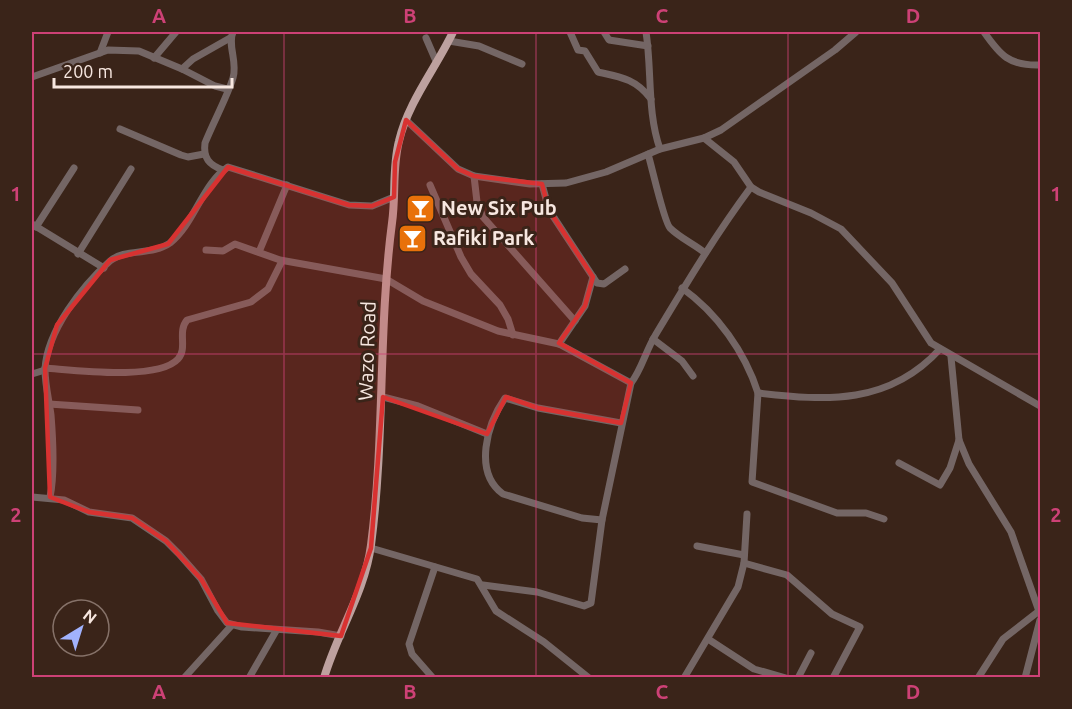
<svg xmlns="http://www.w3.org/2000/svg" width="1072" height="709" font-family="Ubuntu,sans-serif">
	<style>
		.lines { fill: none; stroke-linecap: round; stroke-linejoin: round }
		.minor { stroke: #746665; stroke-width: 7 }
		.major { stroke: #bda19f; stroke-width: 8 }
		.marked { fill: #d83231; fill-opacity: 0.2; stroke: #d83231; stroke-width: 4.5; stroke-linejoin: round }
		.grid { fill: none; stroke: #cd4176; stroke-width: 1.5; stroke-opacity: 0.55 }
		.labels { text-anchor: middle; stroke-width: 6; stroke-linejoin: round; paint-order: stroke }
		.poi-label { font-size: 20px; font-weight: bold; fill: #f7e7e0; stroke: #3a2419; text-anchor: start }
		.street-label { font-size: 20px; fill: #f7e7e0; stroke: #3a2419 }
		.neatline { fill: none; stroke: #cd4176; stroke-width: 2 }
		.grid-label { font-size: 20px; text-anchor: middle; font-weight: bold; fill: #cd4176 }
	</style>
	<rect width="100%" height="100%" fill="#3a2419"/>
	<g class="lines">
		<g class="minor">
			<path d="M570 32 578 50 585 51 598 72C621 77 636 79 651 99"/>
			<path d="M604 32 609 40 648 46"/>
			<path d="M646 32C652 71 647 112 660 149"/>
			<path d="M984 32C1000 55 1009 66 1040 65"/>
			<path d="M426 38 436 61"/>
			<path d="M449 41 479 46 522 64"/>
			<path d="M100 53 108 32"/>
			<path d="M154 58 176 32"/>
			<path d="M182 69 193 59 230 38"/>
			<path d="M32 77 108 50 139 51 182 69 215 86 227 89"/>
			<path d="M406 120 458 169 474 176 530 184 566 183 606 172 660 149 704 138 721 130 835 50 856 32"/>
			<path d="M120 129 181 155 188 157 204 154"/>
			<path d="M704 138 734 162 751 187 759 192 811 213 841 229 892 283 931 343 1040 406"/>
			<path d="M648 154C652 167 664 222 670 228 680 238 694 244 705 253"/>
			<path d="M223 170C209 165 203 158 205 143 213 123 227 97 233 78 238 62 227 45 233 32"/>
			<path d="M474 176 477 202 483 217 575 321"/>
			<path d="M542 184 549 210 597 283 604 284 625 269"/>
			<path d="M430 185 461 257 471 274 500 305 508 319 513 335"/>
			<path d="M32 224 104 268"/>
			<path d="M36 227 74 168"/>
			<path d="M206 250 223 251 235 244 280 260 386 279 423 301 498 331 559 344 631 383"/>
			<path d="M259 252 287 185"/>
			<path d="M78 254 131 169"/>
			<path d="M682 288C717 313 745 352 758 393L752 482 837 513H866L884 519"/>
			<path d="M653 339 682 361 693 376"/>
			<path d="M559 344 585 306 593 277"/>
			<path d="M951 357 959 440 969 464 1011 532 1040 614"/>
			<path d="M45 368C74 370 158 381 178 359 188 348 177 332 187 320L251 302 268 289 282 261"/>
			<path d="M32 374 45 370"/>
			<path d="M758 393C827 401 889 405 940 349"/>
			<path d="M383 397 418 406 487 434"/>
			<path d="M49 404 138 410"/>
			<path d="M899 463 940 485 950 468 959 440"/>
			<path d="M32 497 64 500 89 512 132 518 166 541 179 554 201 579 218 611 227 623 242 627 318 632 341 636"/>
			<path d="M50 497C55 473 53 440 51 415 49 400 45 385 45 369 47 331 82 286 110 261 125 248 152 256 170 243 195 223 202 184 228 167L349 205 372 206 394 197"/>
			<path d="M602 520 582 518 503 494C473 472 487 424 505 398L538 408 621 423"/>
			<path d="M697 546 744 555"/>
			<path d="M371 548 477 579 496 611 544 642 589 678"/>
			<path d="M744 563 787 575 832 614 860 627 833 678"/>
			<path d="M483 585 537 592 584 606 591 603 602 520 631 383C641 371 646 350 656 334 686 284 716 234 751 187"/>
			<path d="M708 639 754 669 786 678"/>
			<path d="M184 678 232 625"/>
			<path d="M249 678 276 631"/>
			<path d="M433 678 412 654 409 644 435 567"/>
			<path d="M684 678 738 587 744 563 747 514"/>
			<path d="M798 678 811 653"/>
			<path d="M978 678 1003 639 1039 611"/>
			<path d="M1025 678 1040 620"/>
		</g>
		<path class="major" d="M324 678C337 633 365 592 371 545 385 438 378 330 392 223 396 196 392 168 399 141 408 102 436 68 453 32"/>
	</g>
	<path class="marked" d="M406 120 458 169 474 176 542 184 549 210 593 277 585 306 559 343 631 383 621 423 538 408 506 397 487 434 383 397 371 548 341 636 227 623 201 579 166 541 132 518 89 512 50 497 45 368 57 325 110 260 168 244 228 167 349 205 372 206 394 197 395 162Z"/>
	<path class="grid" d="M284 32V678M536 32V678M788 32V678M32 354H1040"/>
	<defs>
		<symbol id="bar-square" viewBox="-11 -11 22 22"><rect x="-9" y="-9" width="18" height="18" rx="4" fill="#e8710a" stroke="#3a2419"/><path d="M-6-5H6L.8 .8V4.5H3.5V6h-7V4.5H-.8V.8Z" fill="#fff"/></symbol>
	</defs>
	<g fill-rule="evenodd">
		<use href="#bar-square" x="404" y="192" width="33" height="33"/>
		<use href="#bar-square" x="396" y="222" width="33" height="33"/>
	</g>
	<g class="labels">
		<g class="poi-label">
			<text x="441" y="215">New Six Pub</text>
			<text x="433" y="245">Rafiki Park</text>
		</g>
		<g class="street-label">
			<text transform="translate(367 351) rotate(-88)" y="7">Wazo Road</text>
		</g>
	</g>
	<rect width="1072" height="709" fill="none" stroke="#3a2419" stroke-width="66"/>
	<g transform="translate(81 628) rotate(38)"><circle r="28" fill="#3a2419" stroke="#867269" stroke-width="1.5"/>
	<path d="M0-4.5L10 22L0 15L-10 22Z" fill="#a1b2fd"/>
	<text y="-9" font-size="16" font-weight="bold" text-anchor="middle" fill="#f7e7e0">N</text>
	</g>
	<path d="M54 78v9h178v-9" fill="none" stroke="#f7e7e0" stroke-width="3"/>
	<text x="63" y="78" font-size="18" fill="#f7e7e0" stroke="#3a2419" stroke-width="4.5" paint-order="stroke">200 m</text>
	<rect x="33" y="33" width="1006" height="643" class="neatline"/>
	<g class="grid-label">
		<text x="159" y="23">A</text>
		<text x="410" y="23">B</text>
		<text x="662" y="23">C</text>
		<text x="913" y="23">D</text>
		<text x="16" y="201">1</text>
		<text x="1056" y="201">1</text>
		<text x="16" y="522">2</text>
		<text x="1056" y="522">2</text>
		<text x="159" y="699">A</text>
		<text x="410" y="699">B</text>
		<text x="662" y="699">C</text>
		<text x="913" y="699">D</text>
	</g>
</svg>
